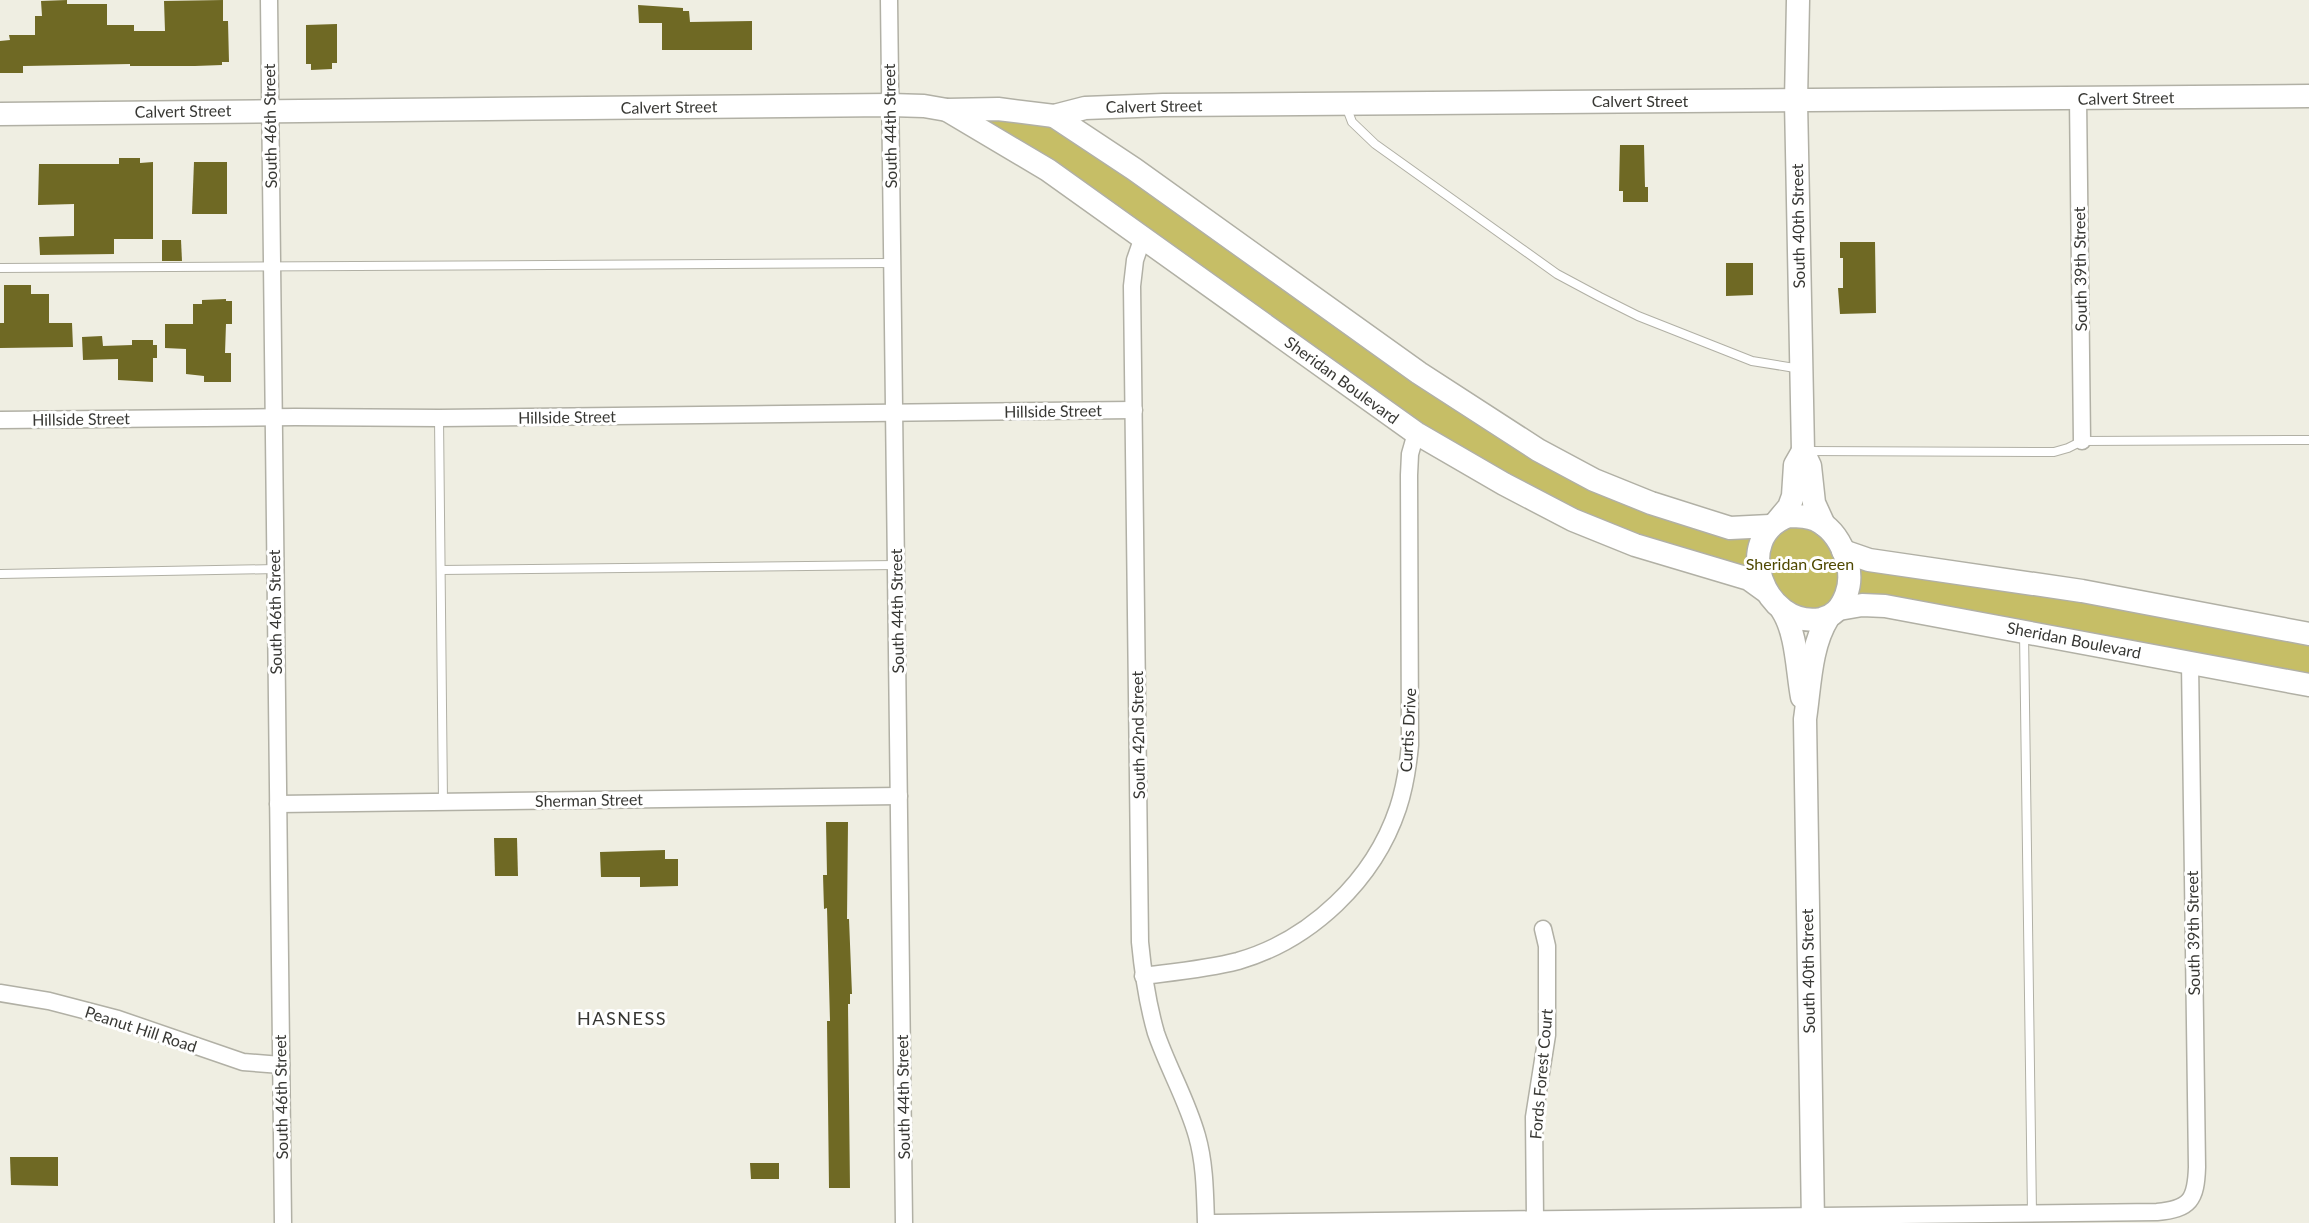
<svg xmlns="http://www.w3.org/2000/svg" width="2309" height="1223" font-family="Lato,sans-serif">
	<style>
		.green { fill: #c6be66 }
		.building { fill: #6f6924 }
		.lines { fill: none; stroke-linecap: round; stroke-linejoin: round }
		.lane-casing { stroke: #b1b0a5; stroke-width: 10 }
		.street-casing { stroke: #b1b0a5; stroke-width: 19 }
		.secondary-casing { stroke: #b1b0a5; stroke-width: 25 }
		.lane { stroke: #fff; stroke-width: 8 }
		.street { stroke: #fff; stroke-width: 16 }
		.secondary { stroke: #fff; stroke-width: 22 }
		.labels { text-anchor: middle; stroke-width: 6; stroke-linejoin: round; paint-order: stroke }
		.street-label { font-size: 16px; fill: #373733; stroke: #fff }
		.park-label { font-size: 16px; fill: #4f4800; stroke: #fff }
		.neighbourhood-label { font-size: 18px; letter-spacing: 1.5px; fill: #373733; stroke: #fff }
	</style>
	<rect width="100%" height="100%" fill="#efeee2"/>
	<path class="green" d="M947 110 1030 112 1538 450 1730 528 1798 516 1843 552 2309 634V685L1885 606 1828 618 1774 601 1504 484Z"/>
	<g class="building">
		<path d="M67 0V4H107V25H134V31H165L164 1 223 0V21H228L229 62H222V65L195 66H130V64L25 66H23V73H0V41L10 40 9 35H35V16H42L41 1Z"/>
		<path d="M638 5 683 8V11H689L690 22 752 21V50H662V23H639Z"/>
		<path d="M337 24V63H332V69L311 70V64H306V25Z"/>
		<path d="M1620 145H1644L1645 187H1648V202H1623V191H1619Z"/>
		<path d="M119 158H140V163L153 162V239H114V254L40 255 39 237 74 236V204L38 205 39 164H119Z"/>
		<path d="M194 162H227V214H192Z"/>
		<path d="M162 240H181L182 261H162Z"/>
		<path d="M1840 242H1875L1876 313 1840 314 1838 288H1843V258H1840Z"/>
		<path d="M1726 263H1753V295L1726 296Z"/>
		<path d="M4 285H31V294H49V323H72L73 347 0 348V323H4Z"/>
		<path d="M226 299V301H232V324H226L225 353H231V382H204V376L186 374V349L165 348V324H193V304H202V300Z"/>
		<path d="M102 336 103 346 132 345V340H153V345H157V358H153V382L118 380V359L83 360 82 337Z"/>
		<path d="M826 822H848L847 919H849L852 994H850V1004H848L850 1188H829L827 1021H830L827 908 824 909 823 875H827Z"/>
		<path d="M494 838H517L518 876H495Z"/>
		<path d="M665 850V859H678V886L640 887V877H601L600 852Z"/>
		<path d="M10 1157H58V1186L11 1185Z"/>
		<path d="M750 1163H779V1179H751Z"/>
	</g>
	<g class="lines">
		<defs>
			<g id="lane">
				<path d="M1346 106 1352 122 1375 144 1557 274 1600 297 1638 316 1752 361 1801 369"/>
				<path d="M0 268 892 263"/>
				<path d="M439 418 443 802"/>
				<path d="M1807 451 2054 452 2068 448 2082 441 2309 440"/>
				<path d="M441 570 897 565"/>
				<path d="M0 574 275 569"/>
				<path d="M2024 632 2032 1214"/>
			</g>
			<g id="street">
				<path d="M269 0 283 1223"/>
				<path d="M889 0 904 1223"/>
				<path d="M2078 98 2082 441"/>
				<path d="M1143 237 1135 260 1132 286 1140 942C1143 973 1147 1002 1156 1033 1168 1068 1187 1100 1197 1136 1205 1164 1205 1194 1206 1223"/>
				<path d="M0 420 295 417 439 418 1134 410"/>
				<path d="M278 804 899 796"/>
				<path d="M1143 976C1174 972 1207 969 1238 961 1311 940 1374 880 1398 808 1405 787 1408 766 1410 745L1409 475 1410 454 1416 433"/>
				<path d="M0 993 49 1001 118 1019 243 1062 281 1065"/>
				<path d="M1535 1219 1534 1117 1547 1035V946L1543 929"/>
				<path d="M1214 1223 2157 1212C2190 1209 2196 1200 2197 1167L2190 662"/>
			</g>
			<g id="secondary">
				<path d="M1798 0 1796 101 1803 451 1810 466 1814 503 1824 525"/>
				<path d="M947 110 1048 170 1416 433 1504 484 1573 520 1635 545 1749 579 1767 592"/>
				<path d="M0 114 890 105 924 106 947 110 998 109 1054 116 1085 108 1163 105 2309 96"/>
				<path d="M1054 116 1134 169 1419 373 1538 450 1594 480 1651 503 1730 528 1770 526"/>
				<path d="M1789 516C1798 516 1807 516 1816 520 1841 532 1856 570 1846 595 1841 608 1834 616 1821 619 1764 629 1730 537 1789 516Z"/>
				<path d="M1778 520 1789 507 1793 496 1795 465 1803 451"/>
				<path d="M1843 551 1869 560 2082 591 2309 634"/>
				<path d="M1839 609 1862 605 1885 606 2309 685"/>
				<path d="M1782 610C1797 633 1797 670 1802 697"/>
				<path d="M1813 1223 1805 719C1810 686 1810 647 1828 618"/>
			</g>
		</defs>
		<use href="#lane" class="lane-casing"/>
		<use href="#street" class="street-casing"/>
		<use href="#secondary" class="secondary-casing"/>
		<use href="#lane" class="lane"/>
		<use href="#street" class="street"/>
		<use href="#secondary" class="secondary"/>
	</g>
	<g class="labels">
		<g class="street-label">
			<text transform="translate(2126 98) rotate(-1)" y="6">Calvert Street</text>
			<text x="1640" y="107">Calvert Street</text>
			<text transform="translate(1154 106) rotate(-1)" y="6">Calvert Street</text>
			<text transform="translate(669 107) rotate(-1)" y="6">Calvert Street</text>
			<text transform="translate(183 111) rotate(-1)" y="6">Calvert Street</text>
			<text transform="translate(270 126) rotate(-91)" y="6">South 46th Street</text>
			<text transform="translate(890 126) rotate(-91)" y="6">South 44th Street</text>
			<text transform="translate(1798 226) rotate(-91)" y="6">South 40th Street</text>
			<text transform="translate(2080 269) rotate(-91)" y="6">South 39th Street</text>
			<text transform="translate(1342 380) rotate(36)" y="6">Sheridan Boulevard</text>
			<text transform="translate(1053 411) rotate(-1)" y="6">Hillside Street</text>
			<text transform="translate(567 417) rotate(-1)" y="6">Hillside Street</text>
			<text transform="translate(81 419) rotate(-1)" y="6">Hillside Street</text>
			<text transform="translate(897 611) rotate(-91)" y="6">South 44th Street</text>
			<text transform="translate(275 612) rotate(-91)" y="6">South 46th Street</text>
			<text transform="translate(2074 640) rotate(11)" y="6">Sheridan Boulevard</text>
			<text transform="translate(1408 730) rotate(-87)" y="6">Curtis Drive</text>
			<text transform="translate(1138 735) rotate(-91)" y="6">South 42nd Street</text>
			<text transform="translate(589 800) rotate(-1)" y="6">Sherman Street</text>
			<text transform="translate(2193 933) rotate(-91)" y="6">South 39th Street</text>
			<text transform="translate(1808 971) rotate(-91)" y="6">South 40th Street</text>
			<text transform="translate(141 1029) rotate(18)" y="6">Peanut Hill Road</text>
			<text transform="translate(1541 1074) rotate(-85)" y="6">Fords Forest Court</text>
			<text transform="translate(281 1097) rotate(-91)" y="6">South 46th Street</text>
			<text transform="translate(903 1097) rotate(-91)" y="6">South 44th Street</text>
		</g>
		<g class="park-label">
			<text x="1800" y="570">Sheridan Green</text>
		</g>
		<g class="neighbourhood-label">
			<text x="622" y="1025">HASNESS</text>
		</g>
	</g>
</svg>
